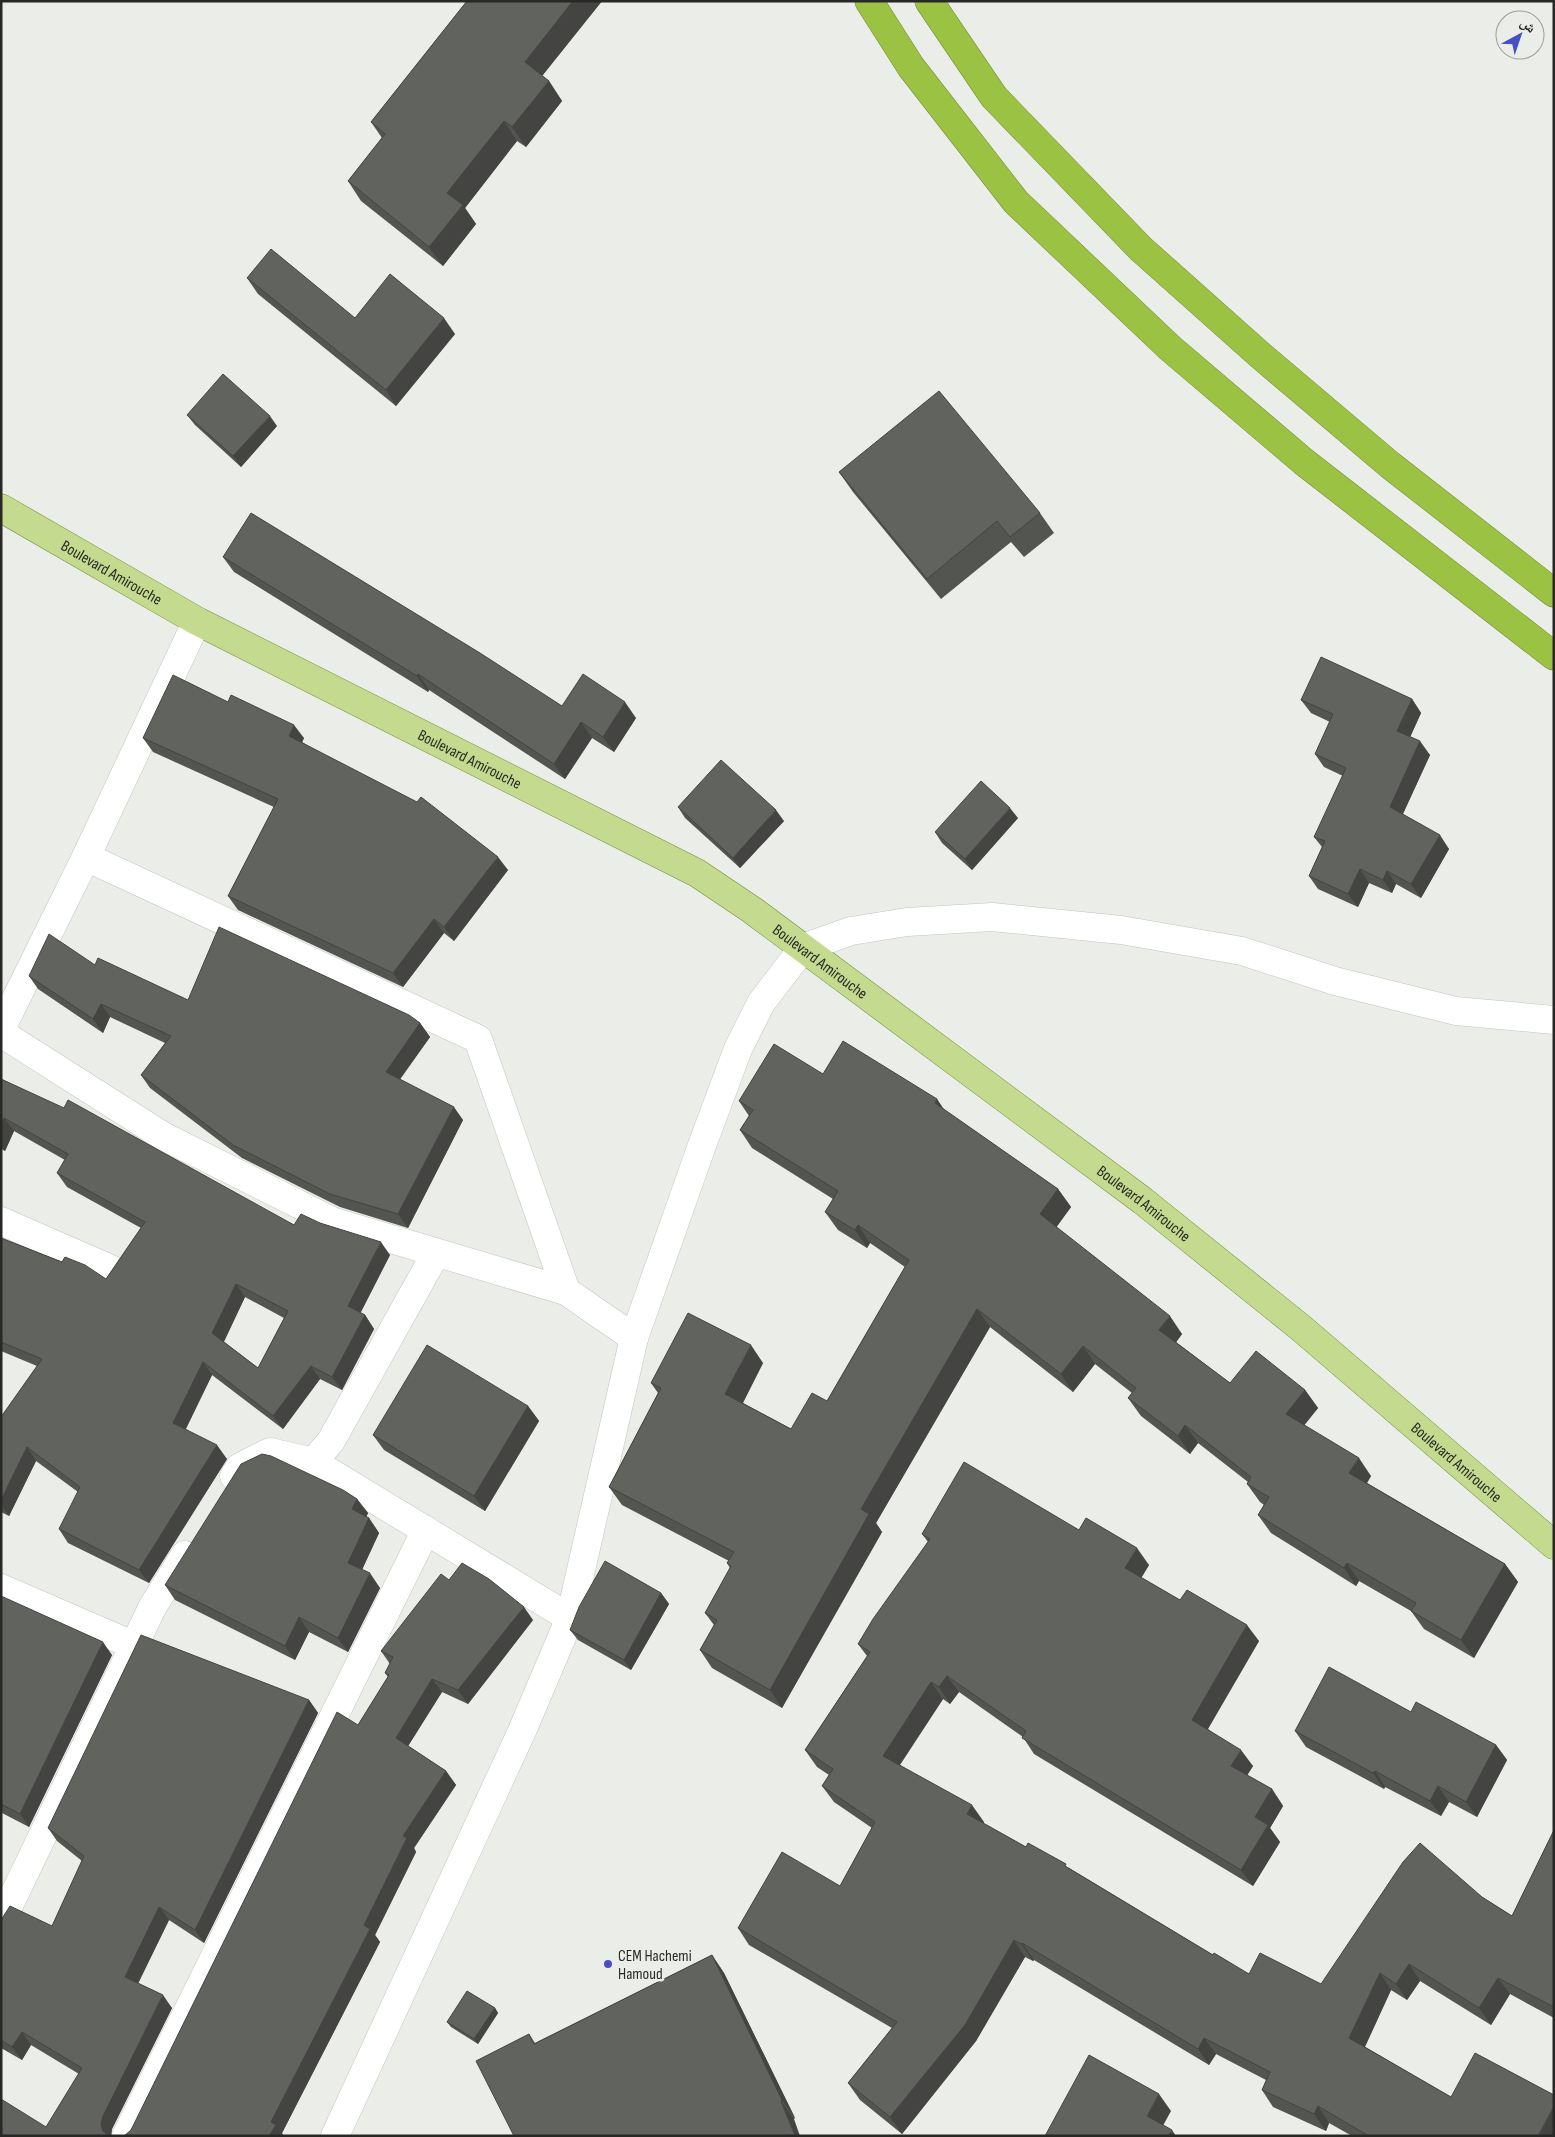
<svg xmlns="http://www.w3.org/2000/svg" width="1555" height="2137" font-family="'Sofia Sans Condensed','Noto Naskh Arabic',sans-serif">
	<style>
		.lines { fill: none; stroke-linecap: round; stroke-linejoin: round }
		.minor-casing { stroke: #c3c5bf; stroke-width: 29 }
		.major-casing { stroke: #738c39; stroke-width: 29 }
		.highway-casing { stroke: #738c39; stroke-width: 29 }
		.minor { stroke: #fff; stroke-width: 28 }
		.major { stroke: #c4da8e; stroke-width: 28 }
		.highway { stroke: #9cc243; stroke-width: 28 }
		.wall { fill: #535551; fill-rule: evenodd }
		.shaded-wall { fill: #444542 }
		.building { fill: #61635e; stroke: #444542; fill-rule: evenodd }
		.poi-dot { fill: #464fc4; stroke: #ebeee8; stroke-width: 2 }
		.labels { text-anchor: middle; stroke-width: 5; stroke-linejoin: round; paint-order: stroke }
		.street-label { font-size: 16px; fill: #282927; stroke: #ebeee8 }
		.poi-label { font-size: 16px; fill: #282927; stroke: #ebeee8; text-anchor: start }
	</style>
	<rect width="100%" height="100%" fill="#ebeee8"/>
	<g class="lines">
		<defs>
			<g id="minor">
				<path d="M86 857 478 1039 566 1291 634 1338"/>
				<path d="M1 1029 86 857 197 621"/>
				<path d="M1 1033 163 1136 334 1222 566 1291"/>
				<path d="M1 1221 113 1270"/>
				<path d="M313 1462 570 1618"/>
				<path d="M234 1476 240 1467 270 1452 313 1462 331 1441 436 1253"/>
				<path d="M1 1588 135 1646"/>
				<path d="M1 1922 153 1606 185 1555"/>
				<path d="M126 2136 426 1530"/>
				<path d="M335 2136 522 1731 570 1618 634 1338 701 1148 738 1049 761 1003 803 948 851 931 907 922 992 917 1121 930 1242 951 1335 981 1456 1011 1554 1020"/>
			</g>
			<g id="major">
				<path id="s1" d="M1 508 197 621 697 873 752 910 1143 1201 1301 1328 1554 1545"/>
			</g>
			<g id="highway">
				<path d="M869 1 911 67 1016 202 1170 348 1304 462 1554 656"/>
				<path d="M929 1 994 97 1141 249 1260 355 1390 465 1554 593"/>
			</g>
		</defs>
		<use href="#minor" class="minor-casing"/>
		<use href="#major" class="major-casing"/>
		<use href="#highway" class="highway-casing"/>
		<use href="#minor" class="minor"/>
		<use href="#major" class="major"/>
		<use href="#highway" class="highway"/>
	</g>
	<g class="wall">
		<path d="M467 1H602L542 76 549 81 562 101 526 147 517 141 465 208 476 224 443 266 361 201 348 181 382 138 371 122Z"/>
		<path d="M247 278 355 318 455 334 396 406 258 294Z"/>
		<path d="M187 415 277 426 241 467 195 425Z"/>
		<path d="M839 472 1040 513 1054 533 1024 557 1011 542 941 599 853 492Z"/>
		<path d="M223 557 562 706 636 718 614 752 592 738 565 779 429 690 428 692 234 572Z"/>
		<path d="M1412 699 1421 713 1410 737 1430 755 1403 814 1449 849 1421 898 1396 884 1392 893 1369 883 1358 907 1318 889 1309 876 1322 847 1314 837 1343 776 1324 767 1315 754 1330 722 1311 713 1301 700Z"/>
		<path d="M143 738H304L302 742 508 870 454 941 444 933 403 987 238 910 228 896 274 807 153 752Z"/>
		<path d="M678 807 784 821 740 868 685 818Z"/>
		<path d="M1018 818 972 870 942 843 935 832Z"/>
		<path d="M95 965 188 1000 420 1023 430 1037 400 1079 463 1120 408 1228 340 1207 242 1158 150 1088 141 1075 165 1043 110 1017 103 1033 38 989 29 976Z"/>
		<path d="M823 1074 937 1099 943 1109 1058 1189 1071 1207 1056 1227 1182 1334 1176 1342 1230 1383 1305 1390 1318 1408 1304 1425 1371 1476 1367 1483 1505 1564 1518 1582 1474 1658 1424 1629 1411 1611 1359 1581 1356 1586 1271 1533 1258 1515 1264 1505 1260 1502 1247 1484 1248 1482 1198 1443 1190 1454 1141 1416 1128 1398 1132 1393 1095 1364 1073 1392 990 1327 876 1523 882 1532 782 1708 712 1668 700 1650 714 1625 705 1613 730 1568 727 1563 729 1561 622 1505 609 1487 658 1393 651 1383 763 1363 743 1403 791 1429 827 1401 905 1267 870 1243 867 1248 838 1230 825 1212 833 1199 752 1148 740 1130 749 1116 739 1101Z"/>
		<path d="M1 1079 294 1225 320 1223 390 1255 360 1313 365 1315 374 1329 342 1390 320 1379 283 1429 212 1375 186 1429 227 1459 149 1583 68 1543 59 1529 78 1492 36 1461 9 1516 1 1512V1417L37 1366 1 1351V1238L106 1279 141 1228 67 1187 57 1173 65 1160 14 1131 5 1151 1 1149ZM245 1297 284 1318 258 1368 224 1342Z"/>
		<path d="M528 1406 539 1421 485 1511 384 1450 373 1435Z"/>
		<path d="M357 1499 368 1513 366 1517 369 1518 379 1533 362 1570 380 1588 348 1652 309 1632 295 1660 175 1600 165 1585Z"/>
		<path d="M1079 1530 1149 1565 1141 1578 1180 1600 1259 1641 1208 1729 1253 1766 1247 1775 1272 1789 1283 1806 1270 1828 1280 1842 1253 1886 1034 1754 1023 1737 959 1692 950 1704 943 1699 900 1765 984 1822 983 1823 1026 1847 1069 1868 1213 1955 1249 1974 1321 1984 1482 1897 1512 1916 1554 1830V2018L1510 1994 1491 2025 1420 1981 1407 2000 1391 1990 1365 2047 1451 2097 1554 2136H1352L1329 2123 1326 2131 1273 2107 1262 2090 1266 2080 1216 2054 1209 2065 1034 1960 1033 1961 1025 1957 976 2041 902 2134 860 2100 848 2083 892 2028 749 1945 738 1928 840 1886 872 1828 834 1802 822 1786 829 1775 817 1767 805 1750 867 1656 858 1644 928 1542 922 1534Z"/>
		<path d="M449 1580 533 1620 468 1704 442 1692 408 1746 446 1771 456 1785 414 1848 416 1852 375 1935 380 1942 282 2133 126 2135 131 2130 358 1725 388 1677 385 1673 390 1664 381 1651Z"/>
		<path d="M661 1593 669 1604 631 1670 578 1640 570 1630Z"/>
		<path d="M1 1596 112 1655 29 1827 2 1813 1 1814Z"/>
		<path d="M309 1700 318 1713 204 1943 169 1920 138 1983 172 2008 112 2129 111 2136H1L46 2127 79 2074 31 2045 22 2060 1 2048V1920L52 1926 82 1861 57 1841 48 1828Z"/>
		<path d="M1411 1712 1496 1745 1507 1760 1477 1817 1449 1802 1441 1816 1385 1787 1384 1789 1306 1747 1295 1731Z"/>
		<path d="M712 1955 724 1973 795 2118 794 2119 514 2136 529 2034 535 2043Z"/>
		<path d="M495 2008 498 2013 478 2044 451 2027 447 2022Z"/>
	</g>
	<g class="shaded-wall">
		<path d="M573 1H602L538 81 525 62Z"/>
		<path d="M549 81 562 101 526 147 512 127Z"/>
		<path d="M504 121 517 141 465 208 476 224 443 266 429 247 447 193Z"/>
		<path d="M444 318 455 334 396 406 386 390Z"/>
		<path d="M270 416 277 426 241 467 233 456Z"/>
		<path d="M418 674 429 690 428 692 417 676Z"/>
		<path d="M1412 699 1421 713 1407 744 1397 731Z"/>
		<path d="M625 702 636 718 614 752 603 737Z"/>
		<path d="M581 722 592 738 565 779 554 764Z"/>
		<path d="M294 725 304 738 299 749 289 736Z"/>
		<path d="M1420 741 1430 755 1400 820 1390 807Z"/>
		<path d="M1010 808 1018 818 972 870 965 859Z"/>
		<path d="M776 810 784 821 740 868 733 858Z"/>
		<path d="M1440 835 1449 849 1421 898 1411 884Z"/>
		<path d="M498 857 508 870 454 941 444 927Z"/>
		<path d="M1360 869 1369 883 1358 907 1348 894Z"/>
		<path d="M1387 871 1396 884 1392 893 1383 880Z"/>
		<path d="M434 919 444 933 403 987 393 973Z"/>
		<path d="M101 1004 110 1017 103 1033 93 1019Z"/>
		<path d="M420 1023 430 1037 396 1085 386 1072Z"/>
		<path d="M937 1099 949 1117 935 1103Z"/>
		<path d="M454 1107 463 1120 408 1228 398 1214Z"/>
		<path d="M4 1118 14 1131 5 1151 1 1146V1125Z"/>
		<path d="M1058 1189 1071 1207 1053 1232 1040 1214Z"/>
		<path d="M858 1225 870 1243 867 1248 855 1230Z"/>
		<path d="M381 1242 390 1255 357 1320 348 1306Z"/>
		<path d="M236 1284 245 1297 221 1347 212 1333Z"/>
		<path d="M977 1309 990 1327 876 1523 882 1532 782 1708 770 1690 861 1509Z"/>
		<path d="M365 1315 374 1329 342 1390 332 1377Z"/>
		<path d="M1170 1316 1182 1334 1172 1348 1159 1330Z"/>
		<path d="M751 1345 763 1363 738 1412 725 1394Z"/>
		<path d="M1083 1346 1095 1364 1073 1392 1061 1374Z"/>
		<path d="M203 1362 212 1375 182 1436 173 1423Z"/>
		<path d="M311 1366 320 1379 283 1429 273 1416Z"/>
		<path d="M1305 1390 1318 1408 1299 1432 1286 1414Z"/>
		<path d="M528 1406 539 1421 485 1511 474 1496Z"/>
		<path d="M1185 1425 1198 1443 1190 1454 1178 1436Z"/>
		<path d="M217 1445 227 1459 149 1583 139 1570Z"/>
		<path d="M27 1447 36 1461 9 1516 1 1505V1500Z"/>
		<path d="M1359 1458 1371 1476 1362 1491 1349 1473Z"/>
		<path d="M357 1499 368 1513 363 1524 352 1509Z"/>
		<path d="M369 1518 379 1533 358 1578 348 1563Z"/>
		<path d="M1137 1548 1149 1565 1137 1585 1125 1568Z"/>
		<path d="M1347 1563 1359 1581 1356 1586 1344 1568Z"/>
		<path d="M1505 1564 1518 1582 1474 1658 1461 1640Z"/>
		<path d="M370 1573 380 1588 348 1652 338 1638Z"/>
		<path d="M661 1593 669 1604 631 1670 624 1660Z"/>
		<path d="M524 1607 533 1620 468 1704 458 1690Z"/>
		<path d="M299 1617 309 1632 295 1660 285 1646Z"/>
		<path d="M1247 1625 1259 1641 1203 1737 1192 1720Z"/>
		<path d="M103 1642 112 1655 29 1827 20 1814Z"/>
		<path d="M947 1676 959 1692 950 1704 939 1687Z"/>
		<path d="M432 1679 442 1692 405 1751 396 1738Z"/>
		<path d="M931 1682 943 1699 895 1772 883 1756Z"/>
		<path d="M309 1700 318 1713 204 1943 195 1930Z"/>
		<path d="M1496 1745 1507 1760 1477 1817 1466 1802Z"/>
		<path d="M1241 1750 1253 1766 1243 1782 1231 1766Z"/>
		<path d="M446 1771 456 1785 414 1848 416 1852 375 1935 380 1942 282 2133 284 2136H269L271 2122 364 1925 403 1836Z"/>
		<path d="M1375 1771 1385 1787 1384 1789 1373 1773Z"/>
		<path d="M1438 1786 1449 1802 1441 1816 1430 1801Z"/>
		<path d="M1272 1789 1283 1806 1270 1828 1280 1842 1253 1886 1241 1870 1255 1817Z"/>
		<path d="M972 1805 984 1822 979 1831 967 1814Z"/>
		<path d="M159 1907 169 1920 135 1990 125 1977Z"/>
		<path d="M1014 1940 1025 1957 976 2041 902 2134 890 2117Z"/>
		<path d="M1022 1943 1034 1960 1033 1961 1021 1944Z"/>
		<path d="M712 1955 724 1973 795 2118 782 2100Z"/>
		<path d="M1409 1964 1420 1981 1407 2000 1396 1984Z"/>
		<path d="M1380 1973 1391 1990 1361 2055 1349 2038Z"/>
		<path d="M1498 1978 1510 1994 1491 2025 1479 2008Z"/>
		<path d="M163 1995 172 2008 112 2129 111 2136H107L103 2131 101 2124 103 2116Z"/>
		<path d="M495 2008 498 2013 478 2044 474 2039Z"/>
		<path d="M22 2032 31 2045 22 2060 12 2047Z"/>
		<path d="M1204 2038 1216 2054 1209 2065 1198 2049Z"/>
		<path d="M1159 2094 1171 2111 1159 2133 1147 2116Z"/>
		<path d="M781 2101 794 2119 800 2136H795Z"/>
		<path d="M1318 2106 1329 2123 1326 2131 1314 2114Z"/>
		<path d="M1554 2106V2136H1538Z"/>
		<path d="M1172 2130 1176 2136H1168Z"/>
	</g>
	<g class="building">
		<path d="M467 1H573L525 62 549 81 512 127 504 121 447 193 463 205 429 247 348 181 385 134 371 122Z"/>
		<path d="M271 249 355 318 390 274 444 318 386 390 247 278Z"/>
		<path d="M223 374 270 416 233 456 187 415Z"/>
		<path d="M939 391 1040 513 1010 537 997 521 927 579 839 472Z"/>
		<path d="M251 513 480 653 562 706 583 674 625 702 603 737 581 722 554 764 418 674 417 676 223 557Z"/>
		<path d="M1321 657 1412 699 1397 731 1420 741 1390 807 1440 835 1411 884 1387 871 1383 880 1360 869 1348 894 1309 876 1325 841 1314 837 1346 768 1315 754 1333 714 1301 700Z"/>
		<path d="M173 675 228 702 231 695 294 725 289 736 417 802 421 797 498 857 444 927 434 919 393 973 228 896 278 799 143 738Z"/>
		<path d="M721 760 776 810 733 858 678 807Z"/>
		<path d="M981 781 1010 808 965 859 935 832Z"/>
		<path d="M219 927 409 1015 420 1023 386 1072 454 1107 398 1214 330 1194 233 1145 141 1075 171 1036 101 1004 93 1019 29 976 49 934 95 965 98 958 188 1000Z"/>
		<path d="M843 1041 937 1099 935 1103 1058 1189 1040 1214 1170 1316 1159 1330 1230 1383 1256 1351 1305 1390 1286 1414 1359 1458 1349 1473 1505 1564 1461 1640 1411 1611 1416 1603 1347 1563 1344 1568 1258 1515 1269 1497 1247 1484 1251 1477 1185 1425 1178 1436 1128 1398 1136 1388 1083 1346 1061 1374 977 1309 861 1509 869 1514 770 1690 700 1650 717 1620 705 1613 731 1566 727 1563 734 1552 609 1487 661 1388 651 1383 688 1313 751 1345 725 1394 791 1429 812 1393 827 1401 909 1260 858 1225 855 1230 825 1212 838 1191 740 1130 753 1110 739 1101 774 1044 823 1074Z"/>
		<path d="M1 1079 64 1108 68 1100 294 1225 301 1214 320 1223 381 1242 348 1306 365 1315 332 1377 311 1366 273 1416 203 1362 173 1423 217 1445 139 1570 59 1529 80 1487 27 1447 1 1500V1417L42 1359 1 1342V1238L62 1262 65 1257 85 1265 106 1279 145 1222 57 1173 68 1154 4 1118 1 1125ZM236 1284 288 1311 258 1368 212 1333Z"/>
		<path d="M427 1345 528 1406 474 1496 373 1435Z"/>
		<path d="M262 1454 271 1456 343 1490 357 1499 352 1509 369 1518 348 1563 370 1573 338 1638 299 1617 285 1646 165 1585 241 1464Z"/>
		<path d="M964 1462 1079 1530 1086 1518 1137 1548 1125 1568 1180 1600 1187 1590 1247 1625 1192 1720 1241 1750 1231 1766 1272 1789 1255 1817 1268 1825 1241 1870 1022 1738 1026 1731 947 1676 939 1687 931 1682 883 1756 972 1805 967 1814 1026 1847 1028 1843 1066 1864 1065 1866 1213 1955 1214 1953 1249 1974 1260 1953 1321 1984 1403 1862 1420 1843 1482 1897 1512 1916 1554 1830V2007L1498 1978 1479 2008 1409 1964 1396 1984 1380 1973 1349 2038 1451 2097 1475 2053 1554 2095V2106L1538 2136H1369L1318 2106 1314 2114 1262 2090 1270 2072 1204 2038 1198 2049 1022 1943 1021 1944 1014 1940 965 2025 890 2117 848 2083 897 2022 738 1928 782 1852 840 1886 875 1822 822 1786 833 1769 805 1750 870 1652 858 1644 873 1619 930 1539 922 1534Z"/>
		<path d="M605 1561 661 1593 624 1660 570 1630 579 1607Z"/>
		<path d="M462 1563 489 1579 524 1607 458 1690 432 1679 396 1738 446 1771 403 1836 407 1838 364 1925 370 1929 271 2122 276 2125 269 2136H124L131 2130 337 1712 358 1725 389 1675 385 1673 393 1657 381 1651 441 1574 449 1580Z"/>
		<path d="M1 1596 103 1642 20 1814 1 1804Z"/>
		<path d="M141 1635 309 1700 195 1930 159 1907 125 1977 163 1995 103 2116 101 2124 103 2131 109 2136H1V2099L46 2127 82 2068 22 2032 12 2047 1 2040V1920L10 1906 52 1926 84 1856 48 1828Z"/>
		<path d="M1329 1667 1411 1712 1416 1702 1496 1745 1466 1802 1438 1786 1430 1801 1375 1771 1373 1773 1295 1731Z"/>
		<path d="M712 1955 782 2100 781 2101 795 2136H514L476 2061 529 2034 534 2044Z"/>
		<path d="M467 1991 495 2008 474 2039 447 2022Z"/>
		<path d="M1089 2055 1159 2094 1147 2116 1172 2130 1168 2136H1045Z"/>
	</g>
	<circle class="poi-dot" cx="608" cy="1964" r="5"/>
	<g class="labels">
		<g class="street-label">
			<text dy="6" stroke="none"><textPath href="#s1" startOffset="128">Boulevard Amirouche</textPath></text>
			<text dy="6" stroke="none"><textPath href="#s1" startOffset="532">Boulevard Amirouche</textPath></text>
			<text dy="6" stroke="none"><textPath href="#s1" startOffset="938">Boulevard Amirouche</textPath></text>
			<text dy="6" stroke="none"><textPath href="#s1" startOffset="1342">Boulevard Amirouche</textPath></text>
			<text dy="6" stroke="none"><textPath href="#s1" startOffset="1748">Boulevard Amirouche</textPath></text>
		</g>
		<g class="poi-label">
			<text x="618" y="1961">CEM Hachemi<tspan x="618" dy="18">Hamoud</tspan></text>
		</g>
	</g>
	<rect width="1555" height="2137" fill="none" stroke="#282927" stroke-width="5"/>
	<g transform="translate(1520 35) rotate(40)"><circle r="24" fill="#ebeee8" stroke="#9d9f9b"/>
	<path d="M0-4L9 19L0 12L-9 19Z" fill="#464fc4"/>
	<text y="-8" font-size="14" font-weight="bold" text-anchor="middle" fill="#282927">ش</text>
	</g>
</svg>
